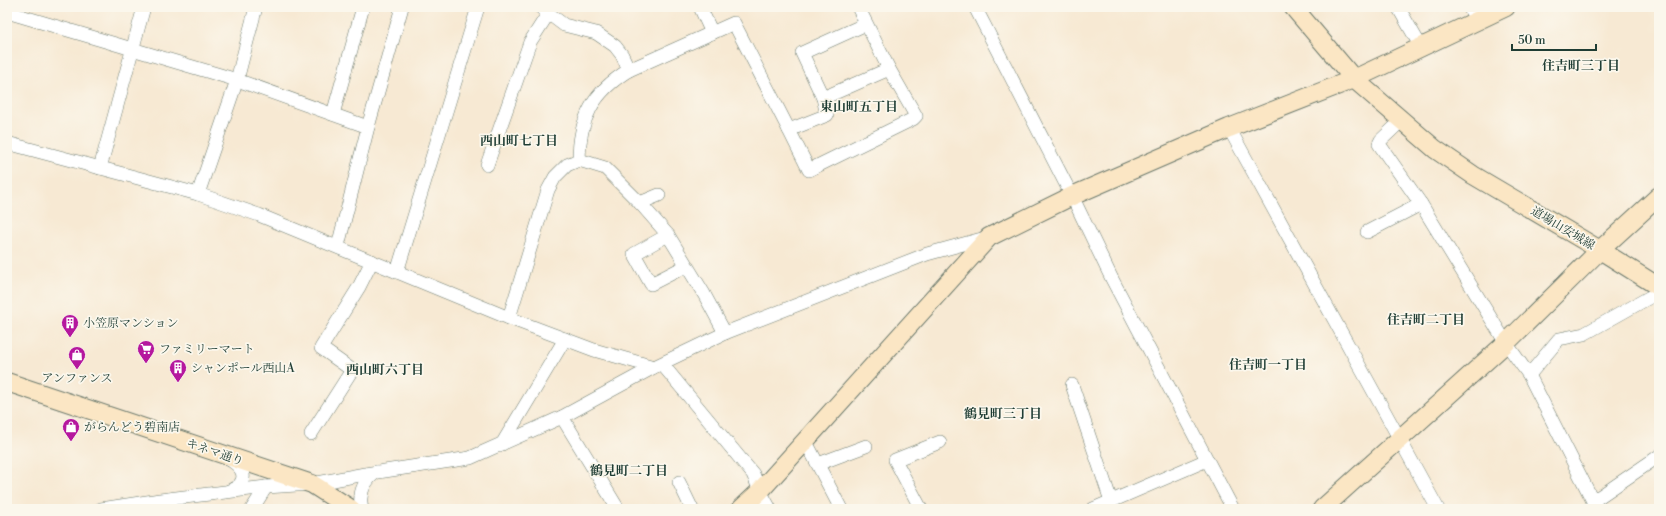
<svg xmlns="http://www.w3.org/2000/svg" width="1666" height="516" font-family="'Libre Bodoni','Noto Serif JP',serif">
	<style>
		.lines { fill: none; stroke-linecap: round; stroke-linejoin: round }
		.street-casing { stroke: #6b796c; stroke-width: 14 }
		.secondary-casing { stroke: #6b796c; stroke-width: 20 }
		.street { stroke: #fff; stroke-width: 13 }
		.secondary { stroke: #fbe6c4; stroke-width: 18 }
		.labels { text-anchor: middle; stroke-width: 3.5; stroke-linejoin: round; paint-order: stroke }
		.street-label { font-size: 12px; fill: #1f3d34; stroke: #fbf7ec }
		.poi-label { font-size: 12px; fill: #1f3d34; stroke: #fbf7ec; text-anchor: start }
		.neighbourhood-label { font-size: 13px; font-weight: bold; fill: #1f3d34; stroke: #fbf7ec }
	</style>
	<rect width="100%" height="100%" fill="#fbf7ec"/>
	<filter id="ink" filterUnits="userSpaceOnUse"><feTurbulence type="fractalNoise" baseFrequency=".025" numOctaves="2"/><feDisplacementMap in="SourceGraphic" scale="8" xChannelSelector="R" yChannelSelector="G"/><feConvolveMatrix kernelMatrix="1 2 1 2 8 2 1 2 1" color-interpolation-filters="sRGB"/></filter>
	<filter id="wash" filterUnits="userSpaceOnUse"><feTurbulence type="fractalNoise" baseFrequency=".012" numOctaves="4" result="noise"/><feDisplacementMap in="SourceGraphic" scale="16" xChannelSelector="R" yChannelSelector="G"/><feGaussianBlur stdDeviation="0.9" result="paint"/><feColorMatrix in="noise" values="0 0 0 0 0 0 0 0 0 0 0 0 0 0 0 0 0 1.4 0 .05"/><feComposite in="paint" operator="in"/></filter>
	<g filter="url(#wash)">
		<rect width="100%" height="100%" fill="#f7e9d3"/>
	</g>
	<g filter="url(#ink)">
		<g class="lines">
			<defs>
				<g id="street">
					<path d="M540 7 564 25 596 33 615 46 622 55 629 70C593 92 579 119 579 160"/>
					<path d="M700 7 712 33"/>
					<path d="M975 7 1072 196 1112 279 1233 509"/>
					<path d="M1398 7 1421 47"/>
					<path d="M1469 7 1477 21"/>
					<path d="M7 12 237 80 368 127"/>
					<path d="M629 70 734 23 789 130 827 115 823 98 802 53 866 24"/>
					<path d="M823 98 889 69"/>
					<path d="M333 114 363 7"/>
					<path d="M1401 121 1381 140 1379 144 1421 204 1506 343 1529 375 1597 509"/>
					<path d="M1229 128 1438 509"/>
					<path d="M789 130 809 170 913 119 916 116 889 69 858 7"/>
					<path d="M7 143 198 194 259 215 509 318 594 350 654 367"/>
					<path d="M487 165 530 42 548 14"/>
					<path d="M100 168 144 7"/>
					<path d="M198 194 237 80 256 7"/>
					<path d="M640 203 659 195"/>
					<path d="M1367 232 1421 204"/>
					<path d="M668 235 634 254 651 284 686 266"/>
					<path d="M338 246 368 127 402 7"/>
					<path d="M397 272 478 7"/>
					<path d="M509 318 548 190 555 177 567 165 574 162 579 160 605 168 640 203 668 235 704 294 725 333"/>
					<path d="M662 364 753 474 760 491 770 509"/>
					<path d="M1529 375 1559 339 1584 334 1659 292"/>
					<path d="M1072 385 1111 501"/>
					<path d="M562 417 618 509"/>
					<path d="M311 434 352 370 321 348 359 287 372 261"/>
					<path d="M805 440 841 509"/>
					<path d="M502 444 565 339"/>
					<path d="M228 459C236 463 249 473 240 484 238 487 233 489 229 491"/>
					<path d="M818 464 866 446"/>
					<path d="M679 482 692 509"/>
					<path d="M1592 498 1599 497 1659 456"/>
					<path d="M101 509 160 500 266 487 312 484 365 474 470 458 562 417 654 367 725 333 927 254 989 237"/>
					<path d="M252 509 266 487"/>
					<path d="M362 509C358 493 364 481 376 472"/>
					<path d="M921 509 895 460 940 442"/>
					<path d="M1093 509 1207 460"/>
				</g>
				<g id="secondary">
					<path d="M1293 7 1354 79 1435 149 1473 175 1600 250 1659 287"/>
					<path d="M7 382 312 484 351 509"/>
					<path d="M741 509 760 491 989 237 1072 196 1229 128 1354 79 1506 7"/>
					<path d="M1322 509 1506 343 1600 250 1659 196"/>
				</g>
			</defs>
			<use href="#street" class="street-casing"/>
			<use href="#secondary" class="secondary-casing"/>
			<use href="#street" class="street"/>
			<use href="#secondary" class="secondary"/>
		</g>
	</g>
	<defs>
		<symbol id="building-pin" viewBox="-11 -11 22 30"><path d="M0 17L-7.5 6A9.5 9.5 0 1 1 7.5 6Z" fill="#b5179e" stroke="#fbf7ec"/><path d="M-4-6H4V6H1V3H-1V6H-4ZM-2.5-4.3h1.7v1.8h-1.7ZM.8-4.3h1.7v1.8H.8ZM-2.5-1h1.7V.8h-1.7ZM.8-1h1.7V.8H.8Z" fill="#fff"/></symbol>
		<symbol id="supermarket-pin" viewBox="-11 -11 22 30"><path d="M0 17L-7.5 6A9.5 9.5 0 1 1 7.5 6Z" fill="#b5179e" stroke="#fbf7ec"/><path d="M-6-5.5h2.5l.6 2H6L4.5 2H-2.5L-4.4-4H-6ZM-1.5 3.2a1.3 1.3 0 1 0 .1 0ZM3 3.2a1.3 1.3 0 1 0 .1 0Z" fill="#fff"/></symbol>
		<symbol id="shop-pin" viewBox="-11 -11 22 30"><path d="M0 17L-7.5 6A9.5 9.5 0 1 1 7.5 6Z" fill="#b5179e" stroke="#fbf7ec"/><path d="M-5-2.5h2.3a2.7 3.5 0 0 1 5.4 0H5L5.5 6h-11ZM-1.5-2.5h3a1.5 2.3 0 0 0-3 0Z" fill="#fff"/></symbol>
	</defs>
	<g fill-rule="evenodd">
		<use href="#building-pin" x="60" y="313" width="20" height="27"/>
		<use href="#supermarket-pin" x="136" y="339" width="20" height="27"/>
		<use href="#shop-pin" x="67" y="345" width="20" height="27"/>
		<use href="#building-pin" x="168" y="358" width="20" height="27"/>
		<use href="#shop-pin" x="61" y="417" width="20" height="27"/>
	</g>
	<g class="labels">
		<g class="street-label">
			<text transform="translate(1563 228) rotate(31)" y="4">道場山安城線</text>
			<text transform="translate(215 452) rotate(19)" y="4">キネマ通り</text>
		</g>
		<g class="poi-label">
			<text x="83" y="327">小笠原マンション</text>
			<text x="159" y="353">ファミリーマート</text>
			<text x="191" y="372">シャンポール西山A</text>
			<text x="77" y="382" text-anchor="middle">アンファンス</text>
			<text x="84" y="431">がらんどう碧南店</text>
		</g>
		<g class="neighbourhood-label">
			<text x="1581" y="70">住吉町三丁目</text>
			<text x="859" y="111">東山町五丁目</text>
			<text x="519" y="145">西山町七丁目</text>
			<text x="1426" y="324">住吉町二丁目</text>
			<text x="1268" y="369">住吉町一丁目</text>
			<text x="385" y="374">西山町六丁目</text>
			<text x="1003" y="418">鶴見町三丁目</text>
			<text x="629" y="475">鶴見町二丁目</text>
		</g>
	</g>
	<rect width="1666" height="516" fill="none" stroke="#fbf7ec" stroke-width="24"/>
	<path d="M1512 44v6h84v-6" fill="none" stroke="#1f3d34" stroke-width="2"/>
	<text x="1518" y="44" font-size="12" fill="#1f3d34" stroke="#fbf7ec" stroke-width="3" paint-order="stroke">50 m</text>
</svg>
